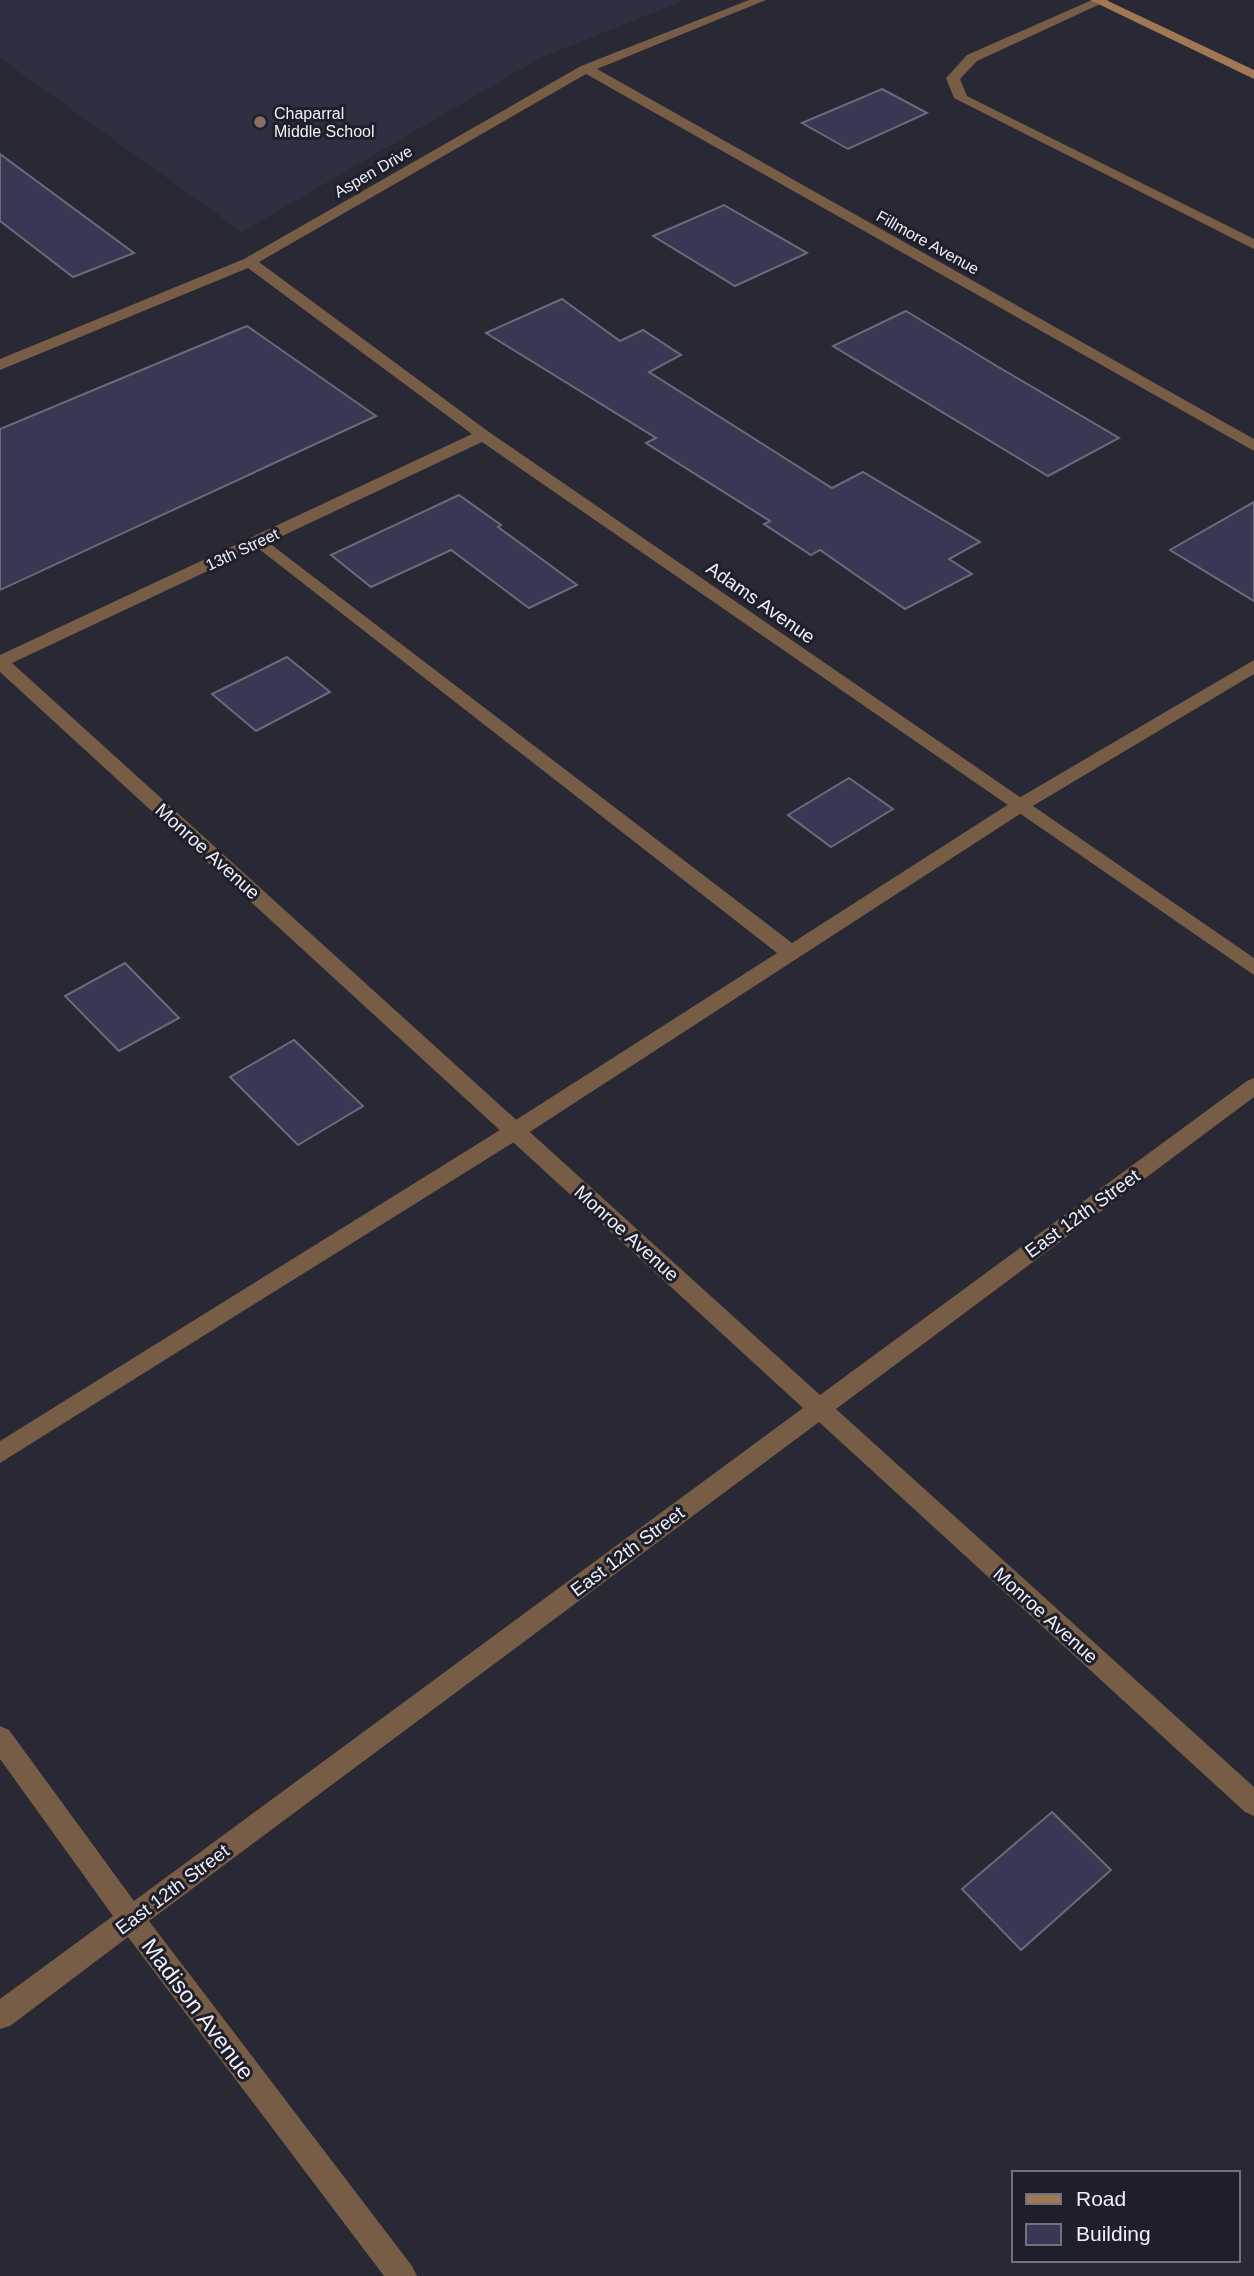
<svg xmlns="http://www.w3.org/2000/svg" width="1254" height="2276" font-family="Arial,sans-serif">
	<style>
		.built { fill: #2f2f42 }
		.building { fill: #373853; stroke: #6a6b7a; stroke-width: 2 }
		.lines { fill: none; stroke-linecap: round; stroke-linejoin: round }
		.lane { fill: #775c46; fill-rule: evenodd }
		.street { fill: #775c46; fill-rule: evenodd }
		.secondary { fill: #a27754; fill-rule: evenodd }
		.education-dot { fill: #8d6e63; stroke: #1f1f2b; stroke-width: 2.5 }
		.labels { text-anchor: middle; stroke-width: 6; stroke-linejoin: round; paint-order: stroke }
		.far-poi-label { font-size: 16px; fill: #eeeff7; stroke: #1f1f2b; text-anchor: start }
		.far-street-label { font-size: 16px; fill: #eeeff7; stroke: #1f1f2b }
		.street-label { font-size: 19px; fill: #eeeff7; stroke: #1f1f2b }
		.near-street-label { font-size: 23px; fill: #eeeff7; stroke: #1f1f2b }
	</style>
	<rect width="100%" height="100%" fill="#282935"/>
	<path class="built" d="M0 0H685L540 58 242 232 0 58Z"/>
	<g class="building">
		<path d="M882 89 927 113 848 149 802 123Z"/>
		<path d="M0 154 134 253 73 277 0 221Z"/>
		<path d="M724 205 807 253 735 286 653 236Z"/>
		<path d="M562 299 620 341 643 330 681 355 649 372 832 488 863 472 980 542 949 559 972 574 905 609 820 550 811 555 764 524 770 521 646 443 656 438 486 333Z"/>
		<path d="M906 311 995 365 1119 438 1048 476 833 346Z"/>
		<path d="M247 326 376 416 0 590V429Z"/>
		<path d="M459 495 501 525 498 527 577 585 529 608 451 550 371 587 331 555Z"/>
		<path d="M1254 502V601L1170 550Z"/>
		<path d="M287 657 330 692 256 731 212 694Z"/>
		<path d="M849 778 893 809 831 847 788 815Z"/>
		<path d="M125 963 179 1018 119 1051 65 996Z"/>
		<path d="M294 1040 363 1106 298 1145 230 1077Z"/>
		<path d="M1052 1812 1111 1870 1021 1950 962 1889Z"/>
	</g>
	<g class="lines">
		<g class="lane">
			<path d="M1092 0H1109L977 61 960 79 967 96 1254 239V249L954 98 946 78 967 55Z"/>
			<path d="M260 536 792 943 1012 802 1254 660V674L1026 810 522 1137 0 1463V1441L508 1125 777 953 254 545V537Z"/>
		</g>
		<path class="street" d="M749 0H766L597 69 1254 439V451L586 74 259 262 489 432 1254 958V975L482 442 12 663 820 1395 1247 1081 1254 1078V1097L836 1409 1254 1787V1816L1245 1812 819 1422 149 1921 412 2266 417 2276H384L128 1937 10 2026 0 2029V1999L113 1916 0 1759V1726L9 1730 134 1901 803 1408 0 672V655L472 434 248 268 0 370V359L244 259 581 66Z"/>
		<path class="secondary" d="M1090 0H1106L1254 70V79Z"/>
	</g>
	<circle class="education-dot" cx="260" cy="122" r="7"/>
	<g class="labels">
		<g class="far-poi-label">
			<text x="274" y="119">Chaparral<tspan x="274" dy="18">Middle School</tspan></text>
		</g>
		<g class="far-street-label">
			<text transform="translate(373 171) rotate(-30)" y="6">Aspen Drive</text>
			<text transform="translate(928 242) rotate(29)" y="6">Fillmore Avenue</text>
			<text transform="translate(242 549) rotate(-25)" y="6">13th Street</text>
		</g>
		<g class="street-label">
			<text transform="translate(761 602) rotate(35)" y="7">Adams Avenue</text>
			<text transform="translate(208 851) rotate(42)" y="7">Monroe Avenue</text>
			<text transform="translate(1082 1213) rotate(-36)" y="7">East 12th Street</text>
			<text transform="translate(627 1233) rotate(42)" y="7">Monroe Avenue</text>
			<text transform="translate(627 1551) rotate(-37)" y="7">East 12th Street</text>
			<text transform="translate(1046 1615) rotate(42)" y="7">Monroe Avenue</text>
			<text transform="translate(172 1889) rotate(-37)" y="7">East 12th Street</text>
		</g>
		<g class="near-street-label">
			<text transform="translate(198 2009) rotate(53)" y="8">Madison Avenue</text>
		</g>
	</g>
	<rect x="1012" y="2171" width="228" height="91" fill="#1f1f2b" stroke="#72727d" stroke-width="2"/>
	<rect x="1026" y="2194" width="35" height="10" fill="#a27754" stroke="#72727d" stroke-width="2"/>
	<text x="1076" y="2206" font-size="21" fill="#eeeff7">Road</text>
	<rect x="1026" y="2224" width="35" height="21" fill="#373853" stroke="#72727d" stroke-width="2"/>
	<text x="1076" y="2241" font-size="21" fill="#eeeff7">Building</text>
</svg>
